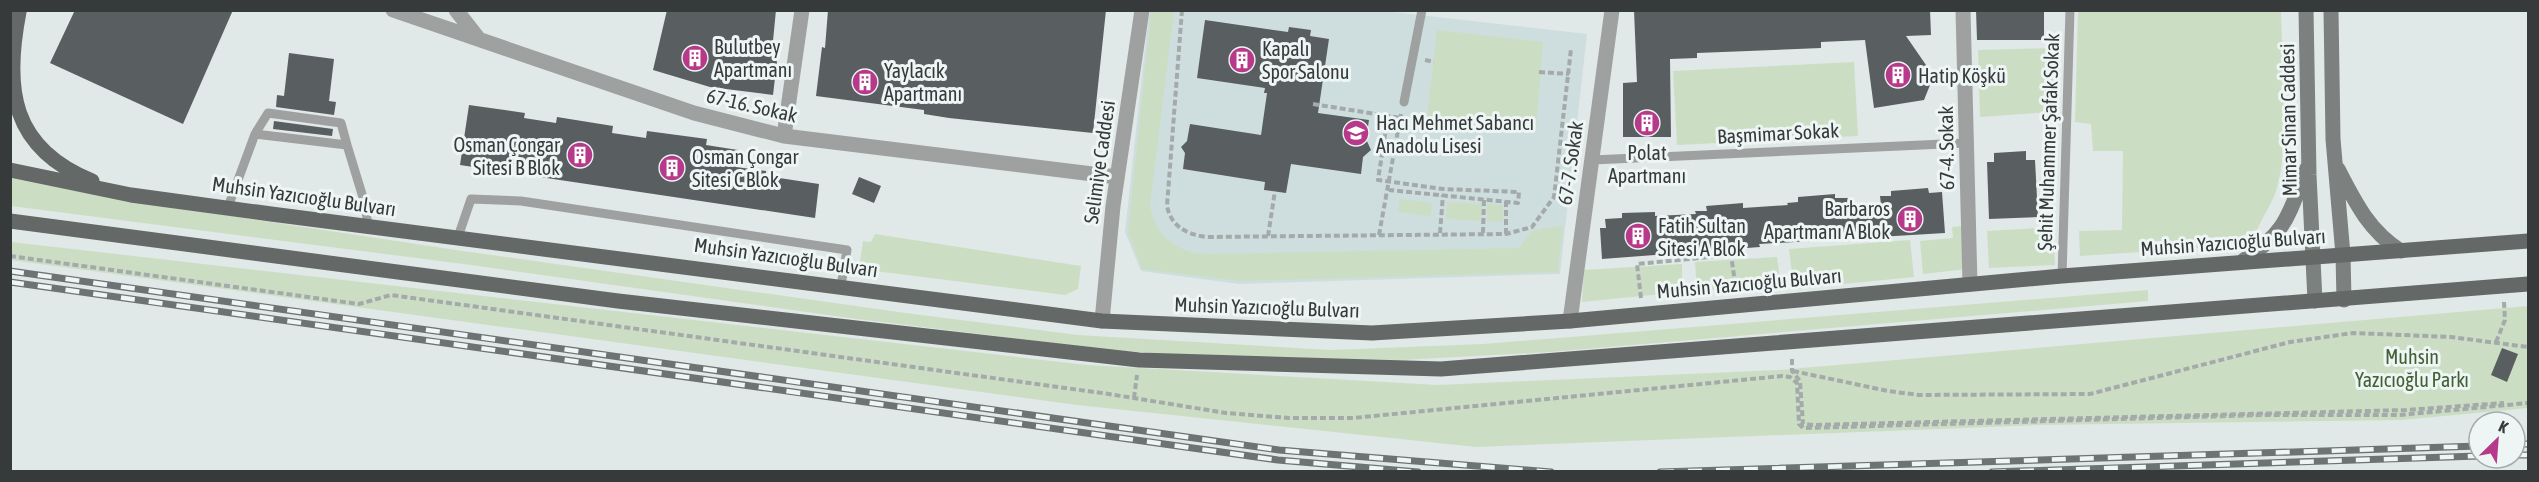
<svg xmlns="http://www.w3.org/2000/svg" width="2539" height="482" viewBox="0 0 2539 482" font-family="'Asap Condensed',sans-serif">
<rect width="100%" height="100%" fill="#e1e8e8"/>
<path fill="#cedede" d="M1375,10L1587,34L1560,274L1239,284L1141,271L1125,232L1149,11Z"/>
<path fill="#cbdec4" d="M1151,11H1174L1150,206C1155,234 1176,253 1205,254L1519,248L1533,230L1563,226L1558,272L1240,281L1142,269L1128,232Z
M2078,11H2281C2282,61 2290,140 2277,188C2273,202 2263,216 2257,230L2215,247L2080,256L2079,231L2122,230L2123,151H2093L2091,124L2075,122Z
M1437,30L1543,42L1536,130L1427,117Z
M2056,48L2057,95L2050,112L1980,117L1978,50Z
M1854,62L1858,136L1677,145L1673,71Z
M10,171L145,203L456,250L913,314L1078,335L1331,350L1483,344L2148,290V301L1550,352L1402,360L1198,356L1110,350L849,318L471,265L11,206Z
M1400,199L1432,203L1431,216L1398,212Z
M1447,202L1482,204L1481,221L1446,219Z
M1487,204L1503,205V222L1487,221Z
M1962,226L1967,269L1923,274L1920,241L1953,238L1952,227Z
M2053,227L2055,265L1989,268L1987,231Z
M875,234L1081,266L1078,289L1065,295L859,269L863,241L871,242Z
M1910,240L1914,277L1794,289L1789,249Z
M11,242L1087,365L1438,385L1778,370L2528,306V408L2402,420L2039,425L1476,447L1077,405L11,260Z
M1777,257L1781,287L1697,291L1695,262Z
M1682,264V292L1582,302L1584,270Z"/>
<path fill="#595e60" d="M75,10H233L183,124L50,63Z
M667,10H776L772,51L778,52L773,95L710,87L653,70Z
M828,10H1106L1093,133L949,118L924,114V110L816,96L822,47L825,48Z
M1634,10H1930L1931,35L1906,36L1926,65L1930,85L1924,100L1874,108L1865,40L1821,42V48L1697,53V58L1670,59L1671,137H1623V83L1637,82Z
M1976,10H2044V40H1977Z
M1205,20L1288,32L1289,27L1311,30L1310,36L1329,39L1318,113L1369,120L1366,139L1371,150L1363,157L1361,174L1291,164L1286,193L1264,190L1265,182L1183,169L1185,153L1181,147L1187,141L1190,124L1261,135L1267,93H1264L1265,88L1197,78Z
M289,53L334,59L329,101L336,102L334,115L276,107L277,95L284,96Z
M469,105L525,113L524,118L556,123L557,117L613,126L612,133L646,138L647,131L707,139L706,145L738,150L736,167L766,171V176L819,184L815,218L460,165Z
M274,121L333,129L332,136L273,129Z
M2026,151V160H2035L2038,217L1989,219L1987,162H1994V153Z
M859,177L881,186L874,203L852,194Z
M1928,188L1929,193L1942,192L1945,233L1759,244L1760,247L1602,259L1600,228H1606L1605,219L1622,218V213L1655,212V216L1696,214L1695,211H1707L1706,206L1743,203V208L1788,205L1787,203L1798,202V197L1835,194V198H1849L1850,207L1881,205L1880,196H1891V191Z
M2502,348L2518,354L2507,382L2491,375Z"/>
<g fill="none" stroke-linecap="round" stroke-linejoin="round">
<path stroke="#a4aaaa" stroke-width="4" stroke-dasharray="6 3" stroke-linecap="butt" d="M1182,10L1167,206C1171,226 1186,234 1206,237L1506,234L1532,227L1554,197L1571,49
M1425,60L1434,62
M1539,72L1569,74
M1313,104L1401,118
M1388,116L1378,180L1443,189L1519,192L1518,203L1389,190
M1440,233L1443,195
M1483,233L1484,199
M1506,234V201
M1379,235L1401,114
M1268,236L1275,191
M10,256L359,304L391,295L1109,394L1226,413L1289,418H1353L1782,376L1790,377L1797,383L1799,424L1803,428L2262,415H2400L2528,403
M1641,298L1637,264L1731,255L1736,289
M2496,342L2505,320L2504,302
M1792,359V371L1800,381L1803,424L1813,425L2406,410L2504,403
M1793,371L1888,391L1919,395L2090,394L2290,342L2353,333L2451,337L2528,347
M1134,398L1137,375"/>
<path stroke="#9ea1a0" stroke-width="9" d="M1404,102L1422,10
M255,134L268,113L341,123L347,145
M1592,160L1966,143
M228,207L255,134L347,145L365,204L368,226
M458,237L471,199L521,201L847,250L841,286
M2062,276L2070,10"/>
<path stroke="#9ea1a0" stroke-width="15" d="M393,10L694,113L784,136L1117,177
M456,10L478,38
M1963,10L1970,284
M784,136L802,10
M1102,321L1113,206L1142,10
M1570,321L1612,10"/>
<path stroke="#7c807e" stroke-width="15" d="M2306,10L2309,175L2315,301
M2331,10L2333,139L2343,255L2344,300
M2338,169C2355,202 2369,231 2401,251
M2244,260C2288,231 2288,215 2307,168"/>
<path stroke="#646866" stroke-width="15" d="M19,12C4,89 11,148 92,181
M10,170L131,195L271,214L1102,321L1372,333L1570,321L2062,276L2528,241
M10,221L618,301L1139,360L1441,369L2528,284"/>
<defs>
<path id="rail" d="M10,271L1279,450L1551,472
M10,282L1278,460L1418,472
M2515,444H2528
M2515,455H2528
M1660,472L2479,446
M1992,472L2479,456"/>
</defs>
<use href="#rail" stroke="#6d7272" stroke-width="7"/>
<use href="#rail" stroke="#eef5f5" stroke-width="4.5" stroke-dasharray="14" stroke-linecap="butt"/>
</g>
<defs>
<symbol id="building-disc" viewBox="-11 -11 22 22"><circle r="9.5" fill="#b63a89" stroke="#eef5f5"/><path d="M-4-6H4V6H1V3H-1V6H-4ZM-2.5-4.3h1.7v1.8h-1.7ZM.8-4.3h1.7v1.8H.8ZM-2.5-1h1.7V.8h-1.7ZM.8-1h1.7V.8H.8Z" fill="#fff"/></symbol>
<symbol id="school-disc" viewBox="-11 -11 22 22"><circle r="9.5" fill="#b63a89" stroke="#eef5f5"/><path d="M0-5L7-2L0 1L-7-2ZM-4 1L0 2.5L4 1V4Q0 6-4 4Z" fill="#fff"/></symbol>
</defs>
<g fill-rule="evenodd">
<use href="#building-disc" x="680" y="43" width="30" height="30"/>
<use href="#building-disc" x="1227" y="45" width="30" height="30"/>
<use href="#building-disc" x="1883" y="60" width="30" height="30"/>
<use href="#building-disc" x="850" y="67" width="30" height="30"/>
<use href="#building-disc" x="1632" y="108" width="30" height="30"/>
<use href="#school-disc" x="1341" y="118" width="30" height="30"/>
<use href="#building-disc" x="565" y="140" width="30" height="30"/>
<use href="#building-disc" x="657" y="153" width="30" height="30"/>
<use href="#building-disc" x="1895" y="204" width="30" height="30"/>
<use href="#building-disc" x="1623" y="221" width="30" height="30"/>
</g>
<g text-anchor="middle" dominant-baseline="central" stroke-width="6" stroke-linejoin="round" paint-order="stroke">
<g font-size="20" fill="#373a3a" stroke="#eef5f5" text-anchor="start">
<text x="714" y="46">Bulutbey<tspan x="714" dy="23">Apartmanı</tspan></text>
<text x="1262" y="48">Kapalı<tspan x="1262" dy="23">Spor Salonu</tspan></text>
<text x="884" y="70">Yaylacık<tspan x="884" dy="23">Apartmanı</tspan></text>
<text x="1918" y="75">Hatip Köşkü</text>
<text x="1376" y="122">Hacı Mehmet Sabancı<tspan x="1376" dy="23">Anadolu Lisesi</tspan></text>
<text x="560" y="144" text-anchor="end">Osman Çongar<tspan x="560" dy="23">Sitesi B Blok</tspan></text>
<text x="1647" y="152" text-anchor="middle">Polat<tspan x="1647" dy="23">Apartmanı</tspan></text>
<text x="692" y="156">Osman Çongar<tspan x="692" dy="23">Sitesi C Blok</tspan></text>
<text x="1890" y="208" text-anchor="end">Barbaros<tspan x="1890" dy="23">Apartmanı A Blok</tspan></text>
<text x="1658" y="225">Fatih Sultan<tspan x="1658" dy="23">Sitesi A Blok</tspan></text>
</g>
<g font-size="20" fill="#373a3a" stroke="#eef5f5">
<text transform="translate(752 105) rotate(13)">67-16. Sokak</text>
<text transform="translate(2288 120) rotate(-91)">Mimar Sinan Caddesi</text>
<text transform="translate(1778 133) rotate(-3)">Başmimar Sokak</text>
<text transform="translate(2048 142) rotate(-88)">Şehit Muhammer Şafak Sokak</text>
<text transform="translate(1946 148) rotate(-91)">67-4. Sokak</text>
<text transform="translate(1099 162) rotate(-82)">Selimiye Caddesi</text>
<text transform="translate(1570 163) rotate(-82)">67-7. Sokak</text>
<text transform="translate(304 196) rotate(8)">Muhsin Yazıcıoğlu Bulvarı</text>
<text transform="translate(2233 242) rotate(-4)">Muhsin Yazıcıoğlu Bulvarı</text>
<text transform="translate(786 257) rotate(8)">Muhsin Yazıcıoğlu Bulvarı</text>
<text transform="translate(1749 283) rotate(-5)">Muhsin Yazıcıoğlu Bulvarı</text>
<text transform="translate(1267 307) rotate(2)">Muhsin Yazıcıoğlu Bulvarı</text>
</g>
<g font-size="20" fill="#416134" stroke="#eef5f5">
<text x="2412" y="356">Muhsin<tspan x="2412" dy="23">Yazıcıoğlu Parkı</tspan></text>
</g>
</g>
<rect width="2539" height="482" fill="none" stroke="#373a3a" stroke-width="24"/>
<g transform="translate(2497 440) rotate(25)"><circle r="28" fill="#eef5f5" stroke="#a5aaaa" stroke-width="1.5"/>
<path d="M0-4.5L10 22L0 15L-10 22Z" fill="#b63a89"/>
<text y="-9" font-size="16" font-weight="bold" text-anchor="middle" fill="#373a3a">K</text>
</g>
</svg>
